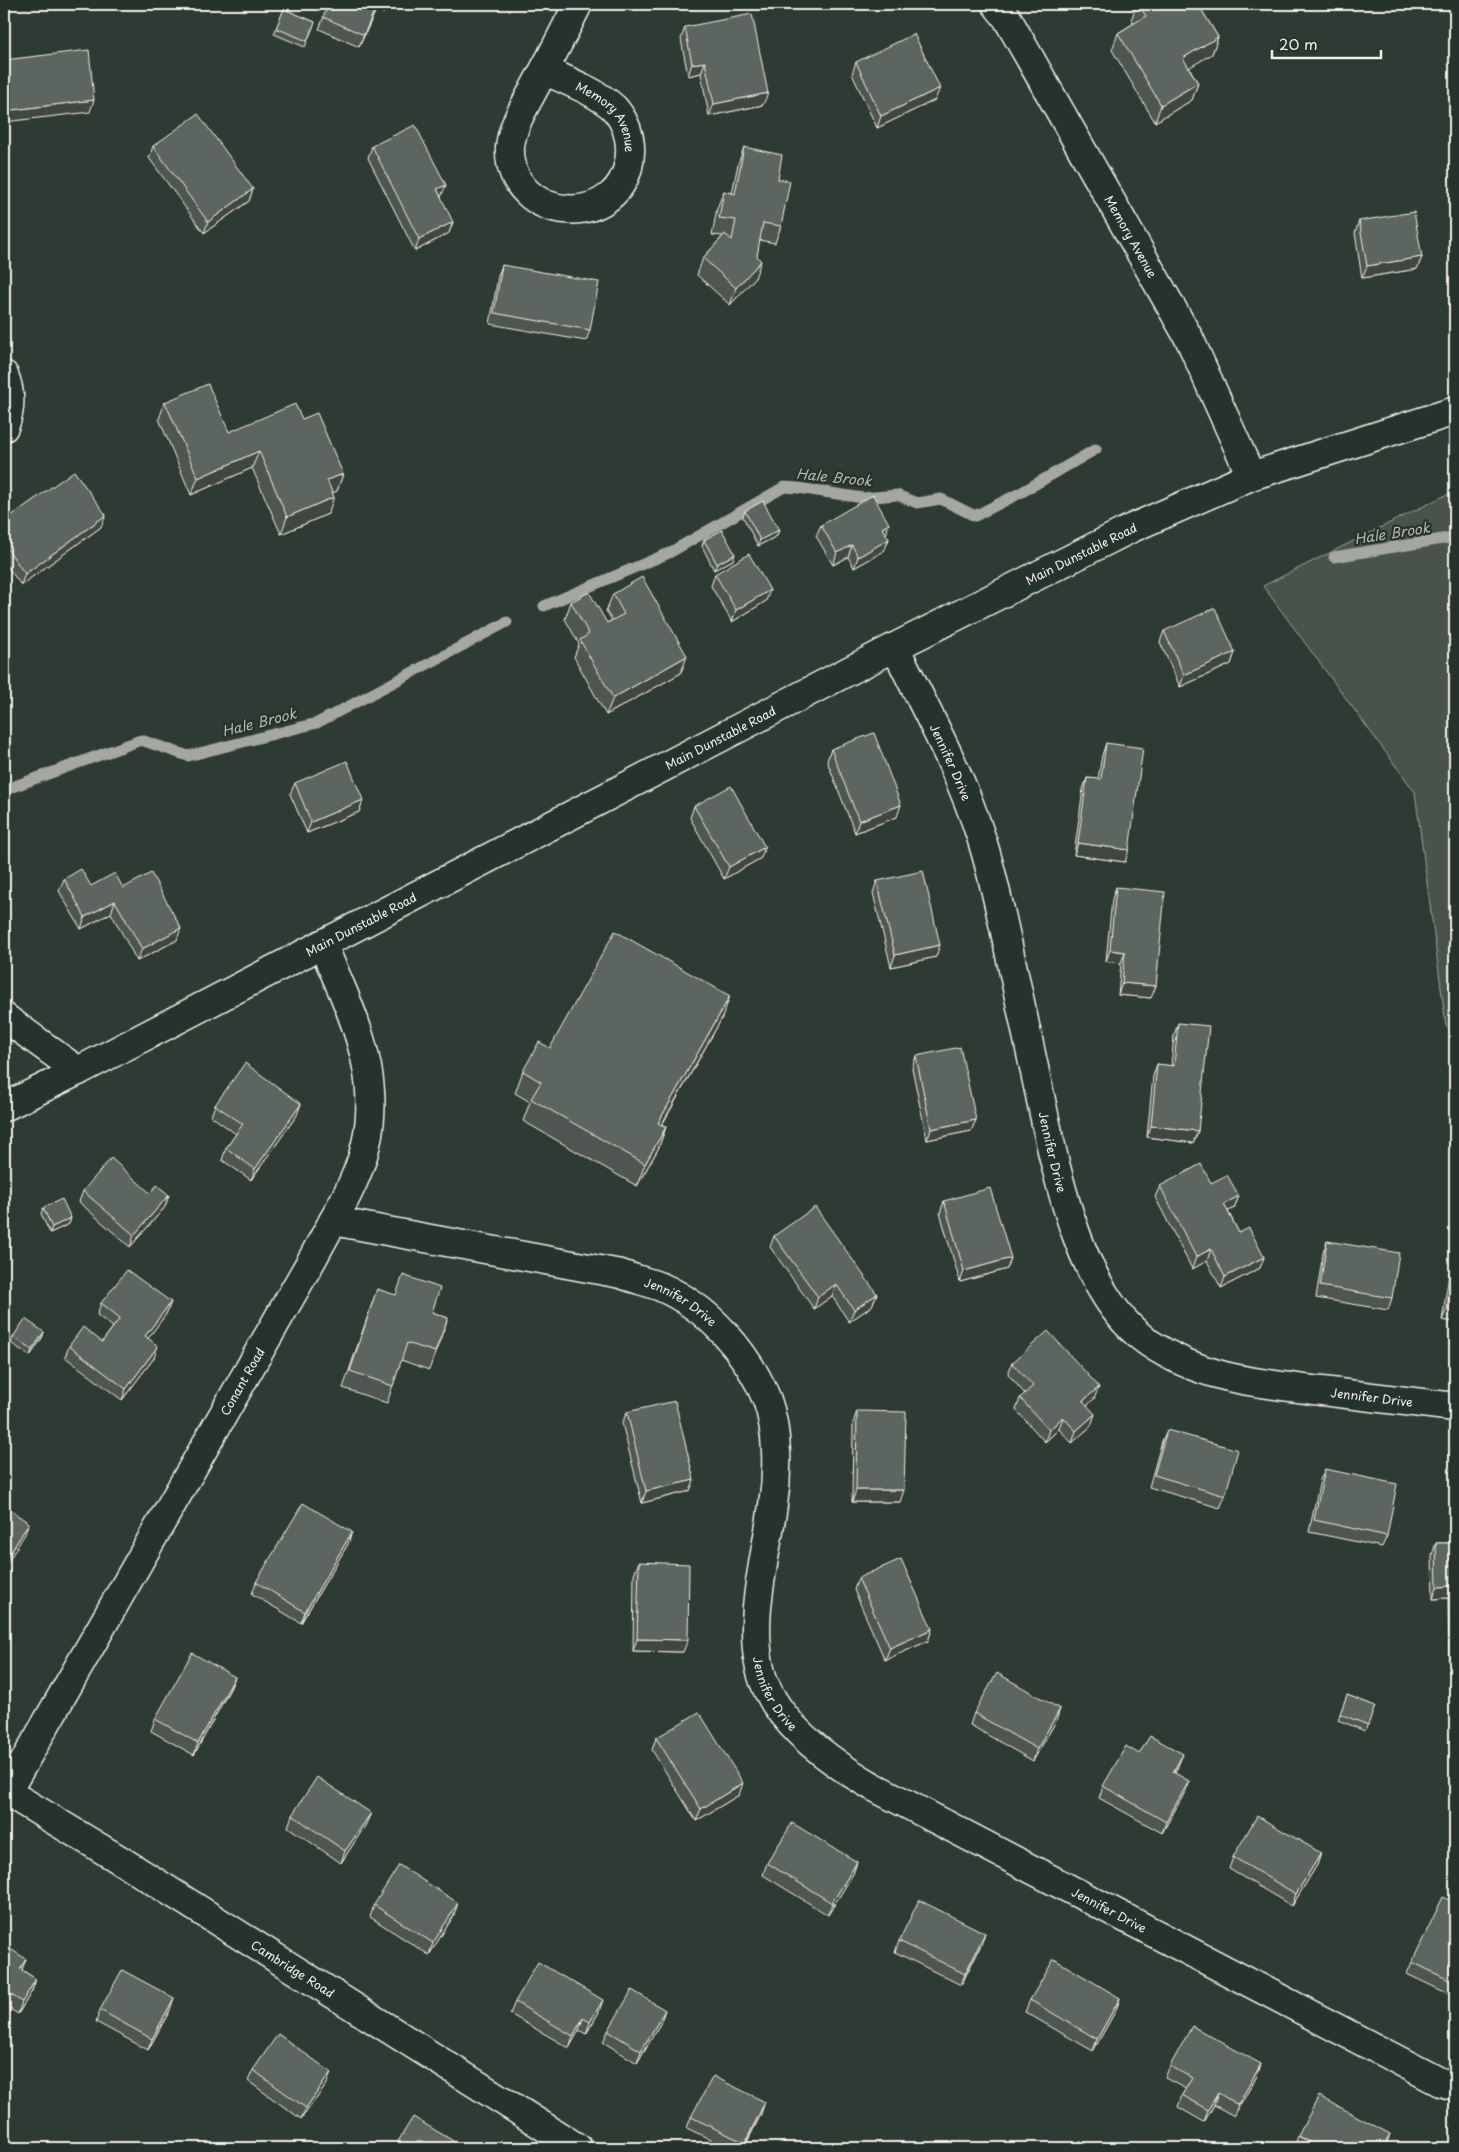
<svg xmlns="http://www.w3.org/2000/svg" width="1459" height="2152" viewBox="0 0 1459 2152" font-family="'Playpen Sans',sans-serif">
<rect width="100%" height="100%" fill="#2e3b34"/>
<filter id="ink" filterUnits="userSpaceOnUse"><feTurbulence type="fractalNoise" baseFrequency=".02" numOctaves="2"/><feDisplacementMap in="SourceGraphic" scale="10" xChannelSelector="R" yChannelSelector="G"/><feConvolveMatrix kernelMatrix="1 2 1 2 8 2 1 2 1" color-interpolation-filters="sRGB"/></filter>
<g filter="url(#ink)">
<path fill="#48524c" stroke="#9ea29a" d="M1454,491L1455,493V1036L1446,1025L1415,792L1263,586Z"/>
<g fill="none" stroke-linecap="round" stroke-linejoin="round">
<path stroke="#a4a8a0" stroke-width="11" d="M1334,557L1455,537
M544,606L669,553L784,487L798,488L863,498L897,495L917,503L941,499L975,516L1022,492L1096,449
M4,790L141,740L188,756L317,723L507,622"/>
<defs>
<g id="street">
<path id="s1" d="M996,4L1007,18L1190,340L1251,476"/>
<path id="s2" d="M544,70C567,81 595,91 614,108C625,120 631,137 630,153C626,233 507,225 510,147C512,124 528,101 538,81C552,56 565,30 578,4"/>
<path d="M4,375C11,392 11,410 4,427"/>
<path id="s3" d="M895,647C925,709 960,771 981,837C992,871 999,906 1007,941C1017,986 1026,1032 1036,1077C1054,1159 1076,1293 1149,1343C1204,1380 1259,1383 1322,1391C1367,1396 1411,1402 1455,1407"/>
<path d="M4,1017L78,1071"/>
<path id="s4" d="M333,1221L621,1274C634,1279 648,1282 661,1287C708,1307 748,1353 767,1400C778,1430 778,1473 773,1505C766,1558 748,1615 760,1669C772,1721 829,1761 872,1786L1440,2082L1455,2086"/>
<path id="s5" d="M7,1792L125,1863L578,2148"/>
</g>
<g id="secondary">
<path id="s6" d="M4,1107L78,1071L895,647L1132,528L1251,476L1455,411"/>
<path id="s7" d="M4,1797L314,1256C327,1231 342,1207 353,1182C393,1096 357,1023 322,944"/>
</g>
</defs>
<use href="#street" stroke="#f4f1e8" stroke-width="31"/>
<use href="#secondary" stroke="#f4f1e8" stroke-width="31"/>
<use href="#street" stroke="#26332d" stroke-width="28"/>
<use href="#secondary" stroke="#26332d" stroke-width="28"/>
</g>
<path fill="#4f5751" stroke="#f4f1e8" d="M329,4H388L384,13L376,10L359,47L319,29Z
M1137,4H1198L1218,37L1212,54L1189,67L1198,83L1192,100L1155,122L1112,50L1118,33L1134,23L1131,20Z
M284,9L315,22L305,47L274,34Z
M685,27L763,105L709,116L701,73L688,76L681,39Z
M856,62L935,100L877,128L852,74Z
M153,146L253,189L249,201L204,233L149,158Z
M372,146L453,222L449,233L415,251L368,158Z
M744,147L778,179L781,226L775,243L759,240L757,256L755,278L730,305L697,275L703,258L723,236L712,235L717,208L724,191L732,193L738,164Z
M1359,221L1422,257L1417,269L1362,278L1355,233Z
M502,265L590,330L586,341L490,324L498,276Z
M165,402L229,432L343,474L337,491L332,493L328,514L281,534L252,468L191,495L159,419Z
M745,511L777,536L758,546L743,517Z
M106,515L101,527L21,585L4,562V521Z
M889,524L886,534L889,539L884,551L854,568L848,557L833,565L816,536L821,525Z
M704,540L733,560L714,570L702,546Z
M715,574L766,601L732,622L711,586Z
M613,594L681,673L606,715L574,657L579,644L565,619L571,602L607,623L612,620L606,611Z
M1164,631L1235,652L1231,664L1180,687L1160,642Z
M1106,743L1125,862L1074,855L1083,789L1087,778L1098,779L1102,755Z
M831,749L897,817L855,833L827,761Z
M295,783L363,800L359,812L307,833L290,794Z
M694,806L761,858L724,879L690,818Z
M64,879L91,886L123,888L177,940L137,961L111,913L81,929L59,891Z
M877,881L936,957L891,967L873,893Z
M1116,887L1151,998L1118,995L1121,963L1106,961L1112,899Z
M722,1018L662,1125L666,1127L658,1149L637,1186L523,1121L530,1102L515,1093L523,1071L550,1048Z
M1178,1023L1198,1131L1193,1143L1147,1137L1153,1076L1157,1064L1171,1066L1174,1035Z
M916,1056L976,1120L971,1131L927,1140L912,1068Z
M215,1105L297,1115L251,1180L222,1160L226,1148L236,1134L211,1116Z
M1211,1183L1239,1196L1234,1208L1228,1211L1239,1233L1264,1257L1260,1268L1221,1288L1207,1261L1192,1269L1155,1197L1160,1186Z
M83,1191L150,1193L169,1195L165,1207L130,1247L79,1202Z
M944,1201L1011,1258L1007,1269L960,1282L940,1213Z
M43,1208L71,1218L69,1224L50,1233L41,1214Z
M774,1236L872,1306L849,1322L832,1296L814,1309L770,1247Z
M1327,1241L1392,1298L1388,1310L1316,1298L1323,1253Z
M1453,1264L1455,1322L1442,1320L1449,1275Z
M377,1289L432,1312L448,1318L429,1370L401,1360L387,1403L343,1388Z
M171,1302L166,1314L148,1338L154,1358L122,1400L65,1357L69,1346L102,1342L113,1327L97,1315L101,1303Z
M44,1332L42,1338L30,1356L11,1343L13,1337Z
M1012,1363L1094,1399L1087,1405L1091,1426L1072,1443L1059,1429L1045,1442L1016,1410L1020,1398L1025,1394L1008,1374Z
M857,1411L900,1502H852L853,1423Z
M627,1412L690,1491L642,1503L622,1423Z
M1167,1430L1225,1496L1220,1508L1149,1487L1162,1441Z
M1325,1469L1387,1536L1382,1547L1309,1532L1320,1480Z
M1436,1543H1455V1667H1449L1448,1598L1433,1599L1432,1555Z
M348,1544L301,1623L252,1594L256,1582Z
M639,1562L683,1652L633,1651L634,1574Z
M858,1578L932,1629L928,1641L885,1660L854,1590Z
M235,1677L230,1689L194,1755L151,1731L155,1719Z
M1347,1695L1375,1706L1365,1731L1338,1720Z
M974,1713L1056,1721L1033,1761L970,1725Z
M656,1738L739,1795L696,1821L652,1750Z
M1139,1754L1178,1766L1175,1773L1185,1792L1162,1833L1099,1798L1103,1786Z
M292,1815L366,1824L341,1863L288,1827Z
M1321,1853L1317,1865L1292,1906L1229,1869L1233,1857Z
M857,1862L853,1874L828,1915L763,1875L767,1863Z
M1455,1903V1997L1407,1974L1412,1962Z
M374,1905L454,1915L429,1955L370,1917Z
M899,1941L981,1945L961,1985L895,1952Z
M4,1945L22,1970L36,1979L32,1991L18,2014L4,2005Z
M1120,1998L1116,2010L1093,2051L1025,2012L1030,2000Z
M515,2002L599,2012L586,2034L579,2030L569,2048L510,2014Z
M100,2010H170L148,2050L96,2022Z
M661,2022L637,2063L603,2042L608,2031Z
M1261,2064L1257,2076L1234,2116L1214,2105L1204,2122L1178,2107L1182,2095L1186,2089L1165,2078L1170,2066Z
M253,2070L327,2084L301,2119L248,2081Z
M761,2114L744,2148H727L687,2128L691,2117Z
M1298,2136L1386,2146L1384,2148H1294Z"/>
<path fill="#404742" stroke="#f4f1e8" d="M377,4L376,10L359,47L364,35Z
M1094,4H1099L1093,7Z
M1218,37L1212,54L1177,75L1183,58Z
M705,62L701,73L688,76L692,64Z
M1198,83L1192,100L1155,122L1161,105Z
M940,88L935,100L877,128L881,116Z
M768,93L763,105L709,116L714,104Z
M94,100L90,112L4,122V111Z
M446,185L441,197L437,189Z
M253,189L249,201L204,233L208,222Z
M453,222L449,233L415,251L419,239Z
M1422,257L1417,269L1362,278L1367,266Z
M761,261L755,278L730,305L736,288Z
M259,451L252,468L191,495L198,478Z
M343,474L337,491L321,498L327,480Z
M334,497L328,514L281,534L287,517Z
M106,515L101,527L21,585L25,574Z
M889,524L885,536L882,528Z
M779,530L777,536L758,546L760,540Z
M889,539L884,551L854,568L858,557Z
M852,545L848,557L833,565L837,553Z
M735,554L733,560L714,570L717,564Z
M770,590L766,601L732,622L736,610Z
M1235,652L1231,664L1180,687L1184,675Z
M687,656L681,673L606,715L613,698Z
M363,800L359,812L307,833L311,822Z
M901,805L897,817L855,833L859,821Z
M1078,843L1129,850L1125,862L1074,855Z
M765,847L761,858L724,879L729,867Z
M115,901L111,913L81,929L85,917Z
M181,928L177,940L137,961L142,949Z
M940,945L936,957L891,967L895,955Z
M1110,950L1125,952L1121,963L1106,961Z
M1122,983L1156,986L1151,998L1118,995Z
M730,996L722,1018L650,1145L658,1123Z
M301,1104L297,1115L251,1180L255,1169Z
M976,1120L971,1131L927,1140L931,1129Z
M1151,1126L1198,1131L1193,1143L1147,1137Z
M666,1127L658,1149L637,1186L645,1164Z
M169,1195L165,1207L130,1247L134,1235Z
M1239,1196L1234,1208L1220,1215L1224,1204Z
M71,1218L69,1224L50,1233L52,1227Z
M1211,1249L1207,1261L1192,1269L1196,1257Z
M1264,1257L1260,1268L1221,1288L1225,1277Z
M1011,1258L1007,1269L960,1282L964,1271Z
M836,1284L832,1296L814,1309L818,1297Z
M877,1294L872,1306L849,1322L854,1310Z
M171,1302L166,1314L141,1348L145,1336Z
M1447,1309L1455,1310V1322L1442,1320Z
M44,1332L42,1338L30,1356L32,1350Z
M158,1346L154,1358L122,1400L126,1389Z
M1099,1387L1094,1399L1079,1413L1083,1401Z
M1095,1414L1091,1426L1072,1443L1076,1431Z
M1063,1417L1059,1429L1045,1442L1049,1430Z
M694,1480L690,1491L642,1503L646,1491Z
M856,1490H904L900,1502H852Z
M29,1523L25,1534L4,1568V1563Z
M352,1532L348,1544L301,1623L305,1612Z
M1453,1586L1448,1598L1433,1599L1437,1587Z
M932,1629L928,1641L885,1660L890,1648Z
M637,1639L688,1640L683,1652L633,1651Z
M1453,1656H1455V1667H1449Z
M235,1677L230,1689L194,1755L198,1743Z
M1060,1709L1056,1721L1033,1761L1037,1749Z
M1183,1754L1178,1766L1169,1784L1173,1772Z
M1189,1781L1185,1792L1162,1833L1166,1822Z
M743,1783L739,1795L696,1821L701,1809Z
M371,1813L366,1824L341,1863L345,1851Z
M1321,1853L1317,1865L1292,1906L1296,1894Z
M857,1862L853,1874L828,1915L832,1903Z
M458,1903L454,1915L429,1955L433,1943Z
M985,1933L981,1945L961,1985L965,1974Z
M26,1959L22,1970L20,1969Z
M36,1979L32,1991L18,2014L22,2002Z
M174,1998L170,2010L148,2050L152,2039Z
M1120,1998L1116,2010L1093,2051L1097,2039Z
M603,2000L599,2012L586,2034L590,2022Z
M665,2010L661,2022L637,2063L641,2051Z
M583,2018L579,2030L569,2048L573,2036Z
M1261,2064L1257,2076L1234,2116L1238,2105Z
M331,2072L327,2084L301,2119L306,2108Z
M1218,2093L1214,2105L1204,2122L1208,2110Z
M765,2102L761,2114L744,2148H743Z
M1390,2134L1386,2146L1384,2148H1382Z"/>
<path fill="#5c655e" stroke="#f4f1e8" d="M329,4H377L364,35L323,17Z
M1138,4H1198L1218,37L1183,58L1198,83L1161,105L1118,33L1146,16Z
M284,9L315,22L307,41L276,28Z
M752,14L768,93L714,104L705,62L692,64L685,27Z
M914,34L940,88L881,116L856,62Z
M89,50L94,100L4,111V60Z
M198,114L253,189L208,222L153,146Z
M415,125L446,185L437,189L453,222L419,239L372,146Z
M744,147L782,155L778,179L790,181L781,226L763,223L757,256L761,261L736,288L703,258L725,234L732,240L736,220L719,218L724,191L735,194Z
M1414,212L1422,257L1367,266L1359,221Z
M502,265L599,282L590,330L494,313Z
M208,384L229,432L295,404L302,419L317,413L343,474L327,480L334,497L287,517L259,451L198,478L165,402Z
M74,471L106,515L25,574L4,544V521Z
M873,495L889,524L882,528L889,539L858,557L852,545L837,553L821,525Z
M763,501L779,530L760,540L745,511Z
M722,530L735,554L717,564L704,540Z
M749,554L770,590L736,610L715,574Z
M642,577L687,656L613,698L580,640L589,634L571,602L589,592L607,623L624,614L613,594Z
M1215,608L1235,652L1184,675L1164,631Z
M874,733L901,805L859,821L831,749Z
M1106,743L1143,748L1129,850L1078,843L1087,778L1101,779Z
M347,761L363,800L311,822L295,783Z
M731,786L765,847L729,867L694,806Z
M81,869L91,886L115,873L123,888L151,873L181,928L142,949L115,901L85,917L64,879Z
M923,871L940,945L895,955L877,881Z
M1116,887L1165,892L1156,986L1122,983L1125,952L1110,950Z
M615,931L730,996L658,1123L666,1127L645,1164L531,1099L541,1082L523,1071L539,1042L550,1048Z
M1178,1023L1209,1026L1198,1131L1151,1126L1157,1064L1174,1066Z
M960,1047L976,1120L931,1129L916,1056Z
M245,1063L301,1104L255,1169L226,1148L243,1124L215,1105Z
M111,1158L150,1193L157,1185L169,1195L134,1235L83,1191Z
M1201,1164L1211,1183L1227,1175L1239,1196L1224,1204L1239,1233L1249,1228L1264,1257L1225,1277L1211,1249L1196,1257L1160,1186Z
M990,1188L1011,1258L964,1271L944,1201Z
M62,1199L71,1218L52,1227L43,1208Z
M815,1207L877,1294L854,1310L836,1284L818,1297L774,1236Z
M1327,1241L1399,1253L1392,1298L1320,1286Z
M1453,1264H1455V1310L1447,1309Z
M127,1270L171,1302L145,1336L158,1346L126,1389L69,1346L83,1327L102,1342L120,1318L101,1303Z
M403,1275L440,1288L432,1312L448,1318L435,1352L407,1343L393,1386L350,1371L377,1289L396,1295Z
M25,1319L44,1332L32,1350L13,1337Z
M1048,1331L1099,1387L1083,1401L1095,1414L1076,1431L1063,1417L1049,1430L1020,1398L1033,1386L1012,1363Z
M675,1401L694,1480L646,1491L627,1412Z
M857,1411L906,1412L904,1490H856Z
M1167,1430L1238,1450L1225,1496L1154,1475Z
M1325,1469L1397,1484L1387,1536L1314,1520Z
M303,1503L352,1532L305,1612L256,1582Z
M4,1506L29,1523L4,1563Z
M1436,1543H1455V1656H1453V1586L1437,1587Z
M901,1559L932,1629L890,1648L858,1578Z
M639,1562L689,1564L688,1640L637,1639Z
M192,1653L235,1677L198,1743L155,1719Z
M997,1673L1060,1709L1037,1749L974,1713Z
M1347,1695L1375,1706L1368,1725L1340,1714Z
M699,1712L743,1783L701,1809L656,1738Z
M1150,1736L1183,1754L1173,1772L1189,1781L1166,1822L1103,1786L1126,1746L1139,1754Z
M317,1777L371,1813L345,1851L292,1815Z
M1257,1816L1321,1853L1296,1894L1233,1857Z
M792,1823L857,1862L832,1903L767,1863Z
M399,1865L458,1903L433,1943L374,1905Z
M1443,1897L1455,1903V1983L1412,1962Z
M919,1900L985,1933L965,1974L899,1941Z
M4,1945L26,1959L20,1969L36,1979L22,2002L4,1990Z
M1054,1959L1120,1998L1097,2039L1030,2000Z
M538,1962L603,2000L590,2022L583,2018L573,2036L515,2002Z
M122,1970L174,1998L152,2039L100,2010Z
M632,1990L665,2010L641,2051L608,2031Z
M1192,2026L1261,2064L1238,2105L1218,2093L1208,2110L1182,2095L1192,2078L1170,2066Z
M278,2034L331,2072L306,2108L253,2070Z
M713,2076L765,2102L745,2143L691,2117Z
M1319,2096L1390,2134L1382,2148H1321L1298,2136Z
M413,2117L465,2148H394Z"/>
</g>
<g text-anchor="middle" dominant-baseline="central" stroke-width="4.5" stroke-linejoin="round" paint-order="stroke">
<g font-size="12" fill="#f4f1e8" stroke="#26332d">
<text stroke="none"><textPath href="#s2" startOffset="82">Memory Avenue</textPath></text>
<text stroke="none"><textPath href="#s1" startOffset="269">Memory Avenue</textPath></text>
<text stroke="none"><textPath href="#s6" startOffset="1211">Main Dunstable Road</textPath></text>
<text stroke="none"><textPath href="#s6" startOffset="806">Main Dunstable Road</textPath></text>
<text stroke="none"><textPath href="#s3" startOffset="128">Jennifer Drive</textPath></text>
<text stroke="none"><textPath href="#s6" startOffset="401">Main Dunstable Road</textPath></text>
<text stroke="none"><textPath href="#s3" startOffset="532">Jennifer Drive</textPath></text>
<text stroke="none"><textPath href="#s4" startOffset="359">Jennifer Drive</textPath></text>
<text stroke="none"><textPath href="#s7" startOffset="479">Conant Road</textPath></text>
<text stroke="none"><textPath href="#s3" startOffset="982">Jennifer Drive</textPath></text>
<text stroke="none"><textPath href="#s4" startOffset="794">Jennifer Drive</textPath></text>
<text stroke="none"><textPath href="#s4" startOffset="1199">Jennifer Drive</textPath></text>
<text stroke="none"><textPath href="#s5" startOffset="336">Cambridge Road</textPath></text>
</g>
<g font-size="14" font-style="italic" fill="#b8bab2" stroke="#26332d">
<text transform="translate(834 477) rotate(6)">Hale Brook</text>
<text transform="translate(1392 533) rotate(-9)">Hale Brook</text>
<text transform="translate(259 722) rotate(-14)">Hale Brook</text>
</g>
</g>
<rect width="1459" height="2152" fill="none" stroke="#26332d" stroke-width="20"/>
<rect x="10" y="10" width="1439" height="2132" fill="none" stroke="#f4f1e8" stroke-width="2" filter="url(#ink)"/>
<path d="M1272 50v8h109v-8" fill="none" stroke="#f4f1e8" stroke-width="2.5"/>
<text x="1279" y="50" font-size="15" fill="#f4f1e8" stroke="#26332d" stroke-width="4" paint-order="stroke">20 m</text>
</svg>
